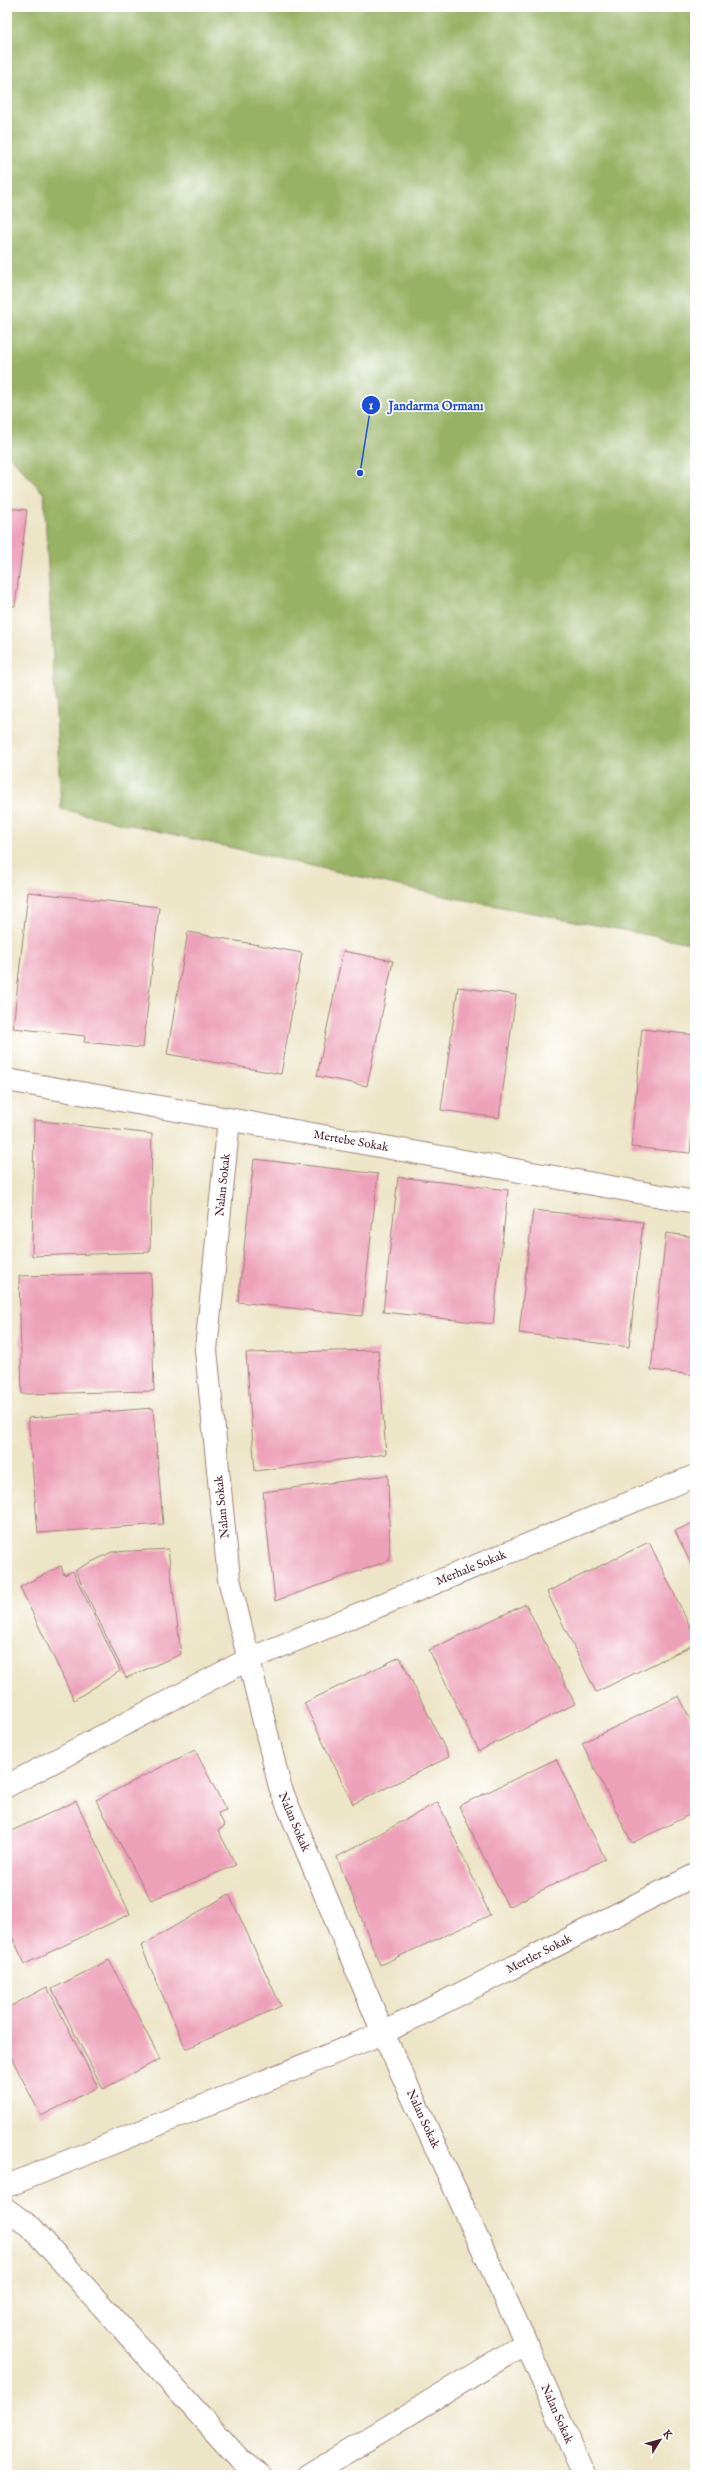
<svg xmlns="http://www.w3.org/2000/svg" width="702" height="2482" viewBox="0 0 702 2482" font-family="'IM FELL English',serif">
<rect width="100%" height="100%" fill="#fff"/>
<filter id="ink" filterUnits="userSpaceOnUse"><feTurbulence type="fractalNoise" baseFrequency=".025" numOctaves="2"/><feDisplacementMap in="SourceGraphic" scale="8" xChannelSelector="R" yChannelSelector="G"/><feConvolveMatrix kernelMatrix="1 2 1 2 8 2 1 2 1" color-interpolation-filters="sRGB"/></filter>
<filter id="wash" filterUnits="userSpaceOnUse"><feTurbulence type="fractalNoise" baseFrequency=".012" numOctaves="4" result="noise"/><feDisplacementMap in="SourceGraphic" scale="16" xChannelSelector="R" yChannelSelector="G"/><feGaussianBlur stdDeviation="0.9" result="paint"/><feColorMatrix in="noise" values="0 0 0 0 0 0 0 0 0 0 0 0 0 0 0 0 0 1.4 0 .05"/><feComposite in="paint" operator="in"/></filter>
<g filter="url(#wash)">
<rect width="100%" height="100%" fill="#ede5c7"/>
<path fill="#98b265" stroke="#716848" d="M7,7H695V944L444,896L61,809L44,494L7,453Z"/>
<g id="blocks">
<path fill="#eda1b9" d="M7,508L27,510L15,606L7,605Z
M28,892L159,907L143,1048L84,1042L85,1036L13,1028Z
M188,932L302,953L281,1074L167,1054Z
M343,951L393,961L367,1086L317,1076Z
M458,987L516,995L499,1118L441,1110Z
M642,1029L695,1035V1108L690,1153L631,1147Z
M34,1120L152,1134L150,1252L32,1256Z
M254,1159L378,1174L362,1316L238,1302Z
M398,1177L508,1190L493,1324L383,1312Z
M533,1210L643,1222L629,1347L519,1333Z
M666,1233L695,1237V1375L651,1370Z
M151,1273L154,1391L22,1394L19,1276Z
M378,1350L386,1454L255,1471L246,1353Z
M153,1408L163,1524L38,1533L28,1418Z
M388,1475L390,1560L275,1601L263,1492Z
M695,1522V1572L675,1531Z
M649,1542L695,1637V1644L596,1692L547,1592Z
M168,1549L181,1654L126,1678L75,1570L112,1552Z
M61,1566L64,1575L73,1571L120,1671L74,1700L20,1587Z
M526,1604L575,1704L479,1751L429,1650Z
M400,1657L449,1757L353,1804L304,1703Z
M679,1696L695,1728V1812L632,1843L582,1743Z
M195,1750L226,1810L218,1813L225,1826L218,1830L236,1865L151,1900L96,1800Z
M556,1759L605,1859L508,1907L459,1806Z
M76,1801L130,1914L25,1964L7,1926V1833Z
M438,1802L490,1915L380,1965L337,1857Z
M229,1894L281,2006L186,2049L141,1946Z
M109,1960L160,2059L103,2089L52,1989Z
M47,1987L98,2087L41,2116L7,2049V2008Z"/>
</g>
</g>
<g filter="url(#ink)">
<use href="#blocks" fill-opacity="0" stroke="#9c8279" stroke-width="1"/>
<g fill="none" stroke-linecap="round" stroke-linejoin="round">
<defs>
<path id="minor" d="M7,1080L695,1202
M229,1119L206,1350L229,1579L280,1787L383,2033L526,2343L584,2475
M7,1786L247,1660L695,1476
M7,2186L383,2033L695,1875
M7,2210L32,2228L241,2461L260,2475
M309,2475L526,2343"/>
</defs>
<use href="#minor" stroke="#9c8279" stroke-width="24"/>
<use href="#minor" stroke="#fff" stroke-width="22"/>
</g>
</g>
<g text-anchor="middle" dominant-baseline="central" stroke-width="3.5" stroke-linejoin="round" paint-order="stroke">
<g font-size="12" fill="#4a1f2b" stroke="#fff">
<text transform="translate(351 1141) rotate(10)">Mertebe Sokak</text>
<text transform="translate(223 1185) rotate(-84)">Nalan Sokak</text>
<text transform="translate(222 1507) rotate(-96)">Nalan Sokak</text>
<text transform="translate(471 1568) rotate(-22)">Merhale Sokak</text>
<text transform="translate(294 1822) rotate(67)">Nalan Sokak</text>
<text transform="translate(539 1954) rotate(-27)">Mertler Sokak</text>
<text transform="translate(423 2119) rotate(65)">Nalan Sokak</text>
<text transform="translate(557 2414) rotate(66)">Nalan Sokak</text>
</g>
</g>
<path fill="none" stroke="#1d4ed8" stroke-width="1.5" d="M360 473L371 405"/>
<g fill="#1d4ed8" stroke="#fff" stroke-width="1.5">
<circle cx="360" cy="473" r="4"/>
<circle cx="371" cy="405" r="10"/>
</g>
<g font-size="12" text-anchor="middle" font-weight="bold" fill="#fff">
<text x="371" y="409">1</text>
</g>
<g font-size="13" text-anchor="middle" font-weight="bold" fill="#1d4ed8" stroke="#fff" stroke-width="3.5" stroke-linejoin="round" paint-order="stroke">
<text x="436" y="410">Jandarma Ormanı</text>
</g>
<rect width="702" height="2482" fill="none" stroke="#fff" stroke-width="24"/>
<g transform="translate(660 2440) rotate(53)" stroke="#ffffff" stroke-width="3" paint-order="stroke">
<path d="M0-3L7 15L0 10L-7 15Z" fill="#4a1f2b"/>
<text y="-6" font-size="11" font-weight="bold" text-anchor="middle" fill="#4a1f2b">K</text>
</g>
</svg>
